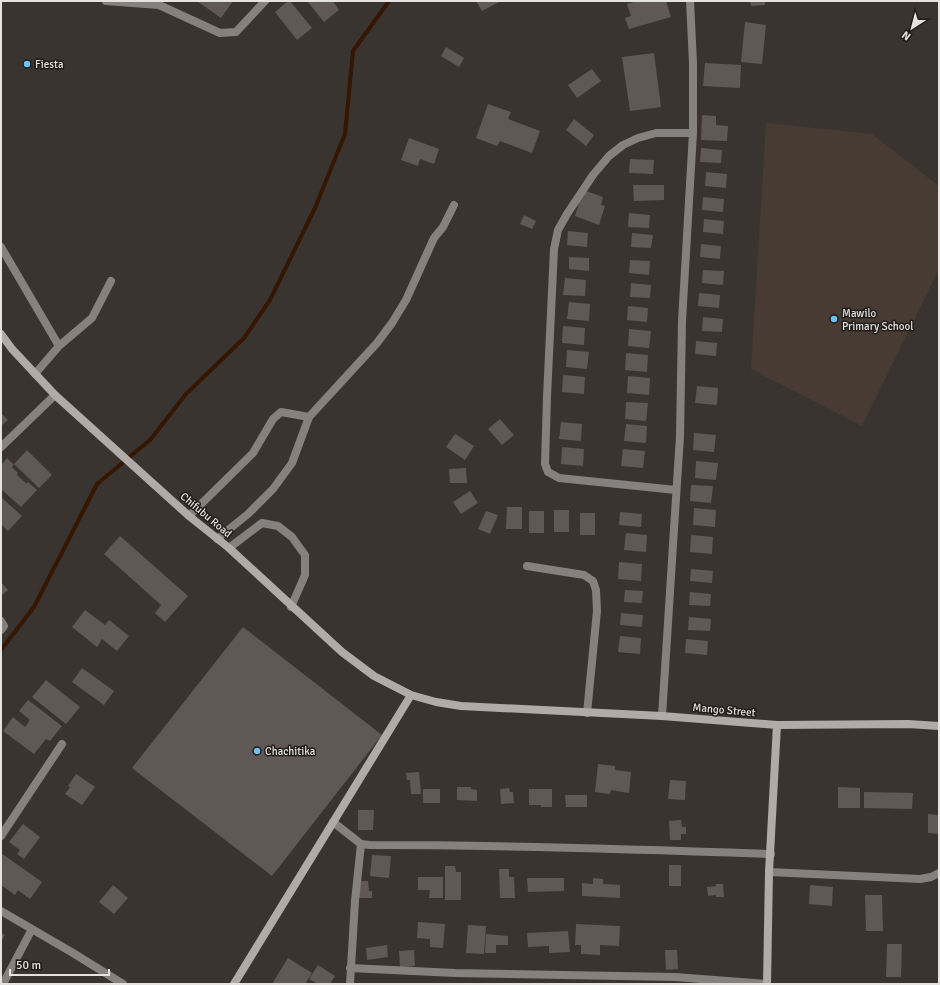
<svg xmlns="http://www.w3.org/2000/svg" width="940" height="985" viewBox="0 0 940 985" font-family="Signika,sans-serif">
<rect width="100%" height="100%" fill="#3a3430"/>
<path fill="#473b34" d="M766,123L872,134L939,186V269L862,426L751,369Z"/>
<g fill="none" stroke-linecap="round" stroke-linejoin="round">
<path stroke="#351600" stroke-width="4" d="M1,650L34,607L97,484L150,440L186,394L244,338L270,300L315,208L345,134L353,51L389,1"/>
</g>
<path fill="#5f5854" d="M197,1H233L221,18Z
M288,1H290L312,28L297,40L275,12Z
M307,1H333L339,10L324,22Z
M476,1H501L482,11Z
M637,1H666L671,17L629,29L625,18L631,16L627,4Z
M750,1H765V5L751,6Z
M745,22L766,25L762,64L741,62Z
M446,47L464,58L459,67L441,56Z
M654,53L661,107L630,111L622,57Z
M705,63L741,65L740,88L703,86Z
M592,69L601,81L577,98L568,85Z
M488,104L511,112L508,119L540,131L532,153L500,141L497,146L476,138Z
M702,115L716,116V125L728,126L727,141L701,140Z
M574,119L594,135L586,146L566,130Z
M409,138L439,149L434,164L420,159L418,166L401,160Z
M701,148L722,150L721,163L700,162Z
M630,159L654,160L653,174L629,173Z
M706,172L727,174L726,188L705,186Z
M633,185H664V200L634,201Z
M583,190L603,197L601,205L605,206L599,225L575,216Z
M703,197L724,199L723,212L702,210Z
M629,213L650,215L649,228L628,227Z
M524,215L536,221L532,229L520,224Z
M704,219L724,221L723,234L703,232Z
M568,231L588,233L587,247L567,245Z
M632,233L653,235L651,248L631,247Z
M701,244L721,246L720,259L700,257Z
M569,257L589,258V271L569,269Z
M630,260L650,261L649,275L629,273Z
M703,270L724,271L723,285L702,283Z
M565,278L586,280L585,296L563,295Z
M631,283L651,285L650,298L630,297Z
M699,293L720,295L719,308L698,306Z
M569,302L590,304L589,321L567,319Z
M628,306L648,308L647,322L627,320Z
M703,317L723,319L722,332L702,331Z
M563,326L585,328L584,345L562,343Z
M629,329L651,331L649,348L628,346Z
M696,341L717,343L716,356L695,354Z
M567,350L589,352L587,369L566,367Z
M626,353L648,355L647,372L625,370Z
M563,375L585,377L584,394L562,392Z
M628,376L650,378L649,395L627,393Z
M697,386L718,388L717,405L695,403Z
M626,402L648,403L646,421L625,419Z
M1,413L8,420L1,426Z
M500,419L514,435L502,445L488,429Z
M561,422L582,424L581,441L559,439Z
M626,424L647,426L646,443L624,441Z
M694,433L716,435L714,452L693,450Z
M455,434L474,446L465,460L446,447Z
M562,447L584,449L583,466L561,464Z
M623,449L645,451L643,468L621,466Z
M27,450L52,475L39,488L14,464Z
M7,458L14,465L12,467L18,473L17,475L27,484L28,482L37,490L21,507L1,489V465Z
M696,461L718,463L716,480L695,478Z
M466,468L467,483H450L449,469Z
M691,485L713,486L711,503L690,501Z
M470,491L478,503L461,514L453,502Z
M1,497L22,516L8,531L1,524Z
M507,507H522V529H506Z
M694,508L716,510L715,527L693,525Z
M554,510H569V532H554Z
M486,511L498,515L490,534L478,529Z
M529,511H544V533H529Z
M620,512L642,514L641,527L619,525Z
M580,513H595V535H580Z
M626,533L647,535L646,552L624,550Z
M691,535L713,537L712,554L690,552Z
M120,536L188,596L165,622L155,613L161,605L104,554Z
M619,562L642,564L641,581L618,579Z
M691,569L713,571L712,583L690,581Z
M1,582L8,590L1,596Z
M625,590L643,591L642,603L624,602Z
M690,592L711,594L710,606L689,605Z
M85,610L105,625L109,620L129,636L117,651L102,639L97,647L72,627Z
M621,613L643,615L642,627L620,625Z
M689,617L711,619L710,631L688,630Z
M243,627L382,735L272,876L132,768Z
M620,636L641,638L640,654L618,652Z
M686,639L708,641L707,655L685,653Z
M82,668L114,691L104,705L72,682Z
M46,680L80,707L66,724L32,697Z
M28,700L62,726L50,741L46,739L34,754L3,731L13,717L25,727L30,720L19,711Z
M598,764L615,766V770L631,772L629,793L611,790L610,794L595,792Z
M419,772L421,794H411L410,780H407L406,773Z
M76,774L95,787L82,805L65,794L70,787L68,786Z
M670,780L686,781L685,800L668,799Z
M457,787H471V789L477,790V801L457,800Z
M838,787L860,788V808H838Z
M509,788L510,792H513L514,803L501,804L500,789Z
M423,789H440V803H423Z
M529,789H552V807H541V805H529Z
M864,792L913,793L912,809L864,808Z
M565,795H587V807H566Z
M358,810H374L373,830H358Z
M928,814L939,815V834L928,833Z
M681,820L682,827H686V834H681V840H670L669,821Z
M23,824L40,837L24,859L17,854L20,850L9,842Z
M1,853L42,882L30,899L18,890L15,895L1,885Z
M372,855L391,856L389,878L370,876Z
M669,865H681V886H669Z
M445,866H455L456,872H461V900H445Z
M499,869H509V877H514L515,898H500Z
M418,877H443V898H429L430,890H418Z
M527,878H564V891L528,892Z
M593,878L603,879V884L620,885V898L582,896V883L593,884Z
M359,881H368L369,891H372V898H359Z
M716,884H723L724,897H716V895L708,896L707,887L716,886Z
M113,885L128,898L114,914L99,902Z
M810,885L833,887L832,906L809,904Z
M865,895H882L883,931H866Z
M418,922L445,924L443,948L430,947V939L417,938Z
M576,924L620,926L619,946L600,945V955L581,954V945H575Z
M468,925L486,926L484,954L466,953Z
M568,931L570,952L549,953V946L528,947L527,933Z
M1,933L5,935L1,942Z
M486,934L508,936V945H496V953H485Z
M887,944H902L901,977H886Z
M387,945L388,957L367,960L366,948Z
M414,950L415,966L400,967L399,951Z
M665,950H677L678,969L666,970Z
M288,958L312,973L305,984H272Z
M318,965L335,976L330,984H318L309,979Z"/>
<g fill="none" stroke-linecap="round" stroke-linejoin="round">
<path stroke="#84817f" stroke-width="8" d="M1,247L59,346
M35,374L59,346L92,318L111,281
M189,516L253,453L273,419L281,412L309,417
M229,548L262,523L278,526L292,537L305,555V575L291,607"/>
<path stroke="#84817f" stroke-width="8" d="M106,1L159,5L220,33L236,32L265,1
M1,447L55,395
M676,490L559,478L548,472L545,464L547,397L554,249L558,230L567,214L593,175L609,156L623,145L638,138L656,133H693
M217,539L248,514L273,489L292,463L309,417L377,343L392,323L406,300L434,238L443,227L454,205
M527,566L584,575L593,581L596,590L597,611L587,713
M1,621L4,626L1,630
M662,716L680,436L682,321L693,133V63L690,1
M333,822L361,844L370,845C504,845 637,849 771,854
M1,836L62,744
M769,872L920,879L931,877L939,873
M1,911L73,953L123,984
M350,968L455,973L675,977L766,984
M3,984L32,929
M350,984L355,901L361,844"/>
<path stroke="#b0aba8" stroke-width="8" d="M1,334L12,349L55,395L189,516L229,548L342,652L374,676L411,695L436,702L461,706L662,716L777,725L769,872L767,984
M777,725L908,724L939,726
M234,984L411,695"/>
</g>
<g fill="#6ec2f3" stroke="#1f1c1a" stroke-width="1.5">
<circle cx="27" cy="64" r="4"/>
<circle cx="834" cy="319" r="4"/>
<circle cx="257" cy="751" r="4"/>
</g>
<g text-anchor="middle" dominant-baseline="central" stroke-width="3" stroke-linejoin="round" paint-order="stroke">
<g font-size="11" fill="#e6e2e0" stroke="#1f1c1a" text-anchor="start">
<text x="35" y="64">Fiesta</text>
<text x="842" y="313">Mawilo<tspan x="842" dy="13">Primary School</tspan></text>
<text x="265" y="751">Chachitika</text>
</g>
<g font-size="11" fill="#e6e2e0" stroke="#1f1c1a">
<text transform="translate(206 515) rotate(40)">Chifubu Road</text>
<text transform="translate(724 710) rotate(5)">Mango Street</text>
</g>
</g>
<rect width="940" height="985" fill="none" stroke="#e6e2e0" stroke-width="4"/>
<g transform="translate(912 28) rotate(216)" stroke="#1f1c1a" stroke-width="3" paint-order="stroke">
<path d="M0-3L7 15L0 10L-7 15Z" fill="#e6e2e0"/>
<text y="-6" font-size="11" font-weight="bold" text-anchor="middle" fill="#e6e2e0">N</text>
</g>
<path d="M10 969v6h99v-6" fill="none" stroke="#e6e2e0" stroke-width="2"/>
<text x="16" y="969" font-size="12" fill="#e6e2e0" stroke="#1f1c1a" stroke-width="3" paint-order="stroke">50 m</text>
</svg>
